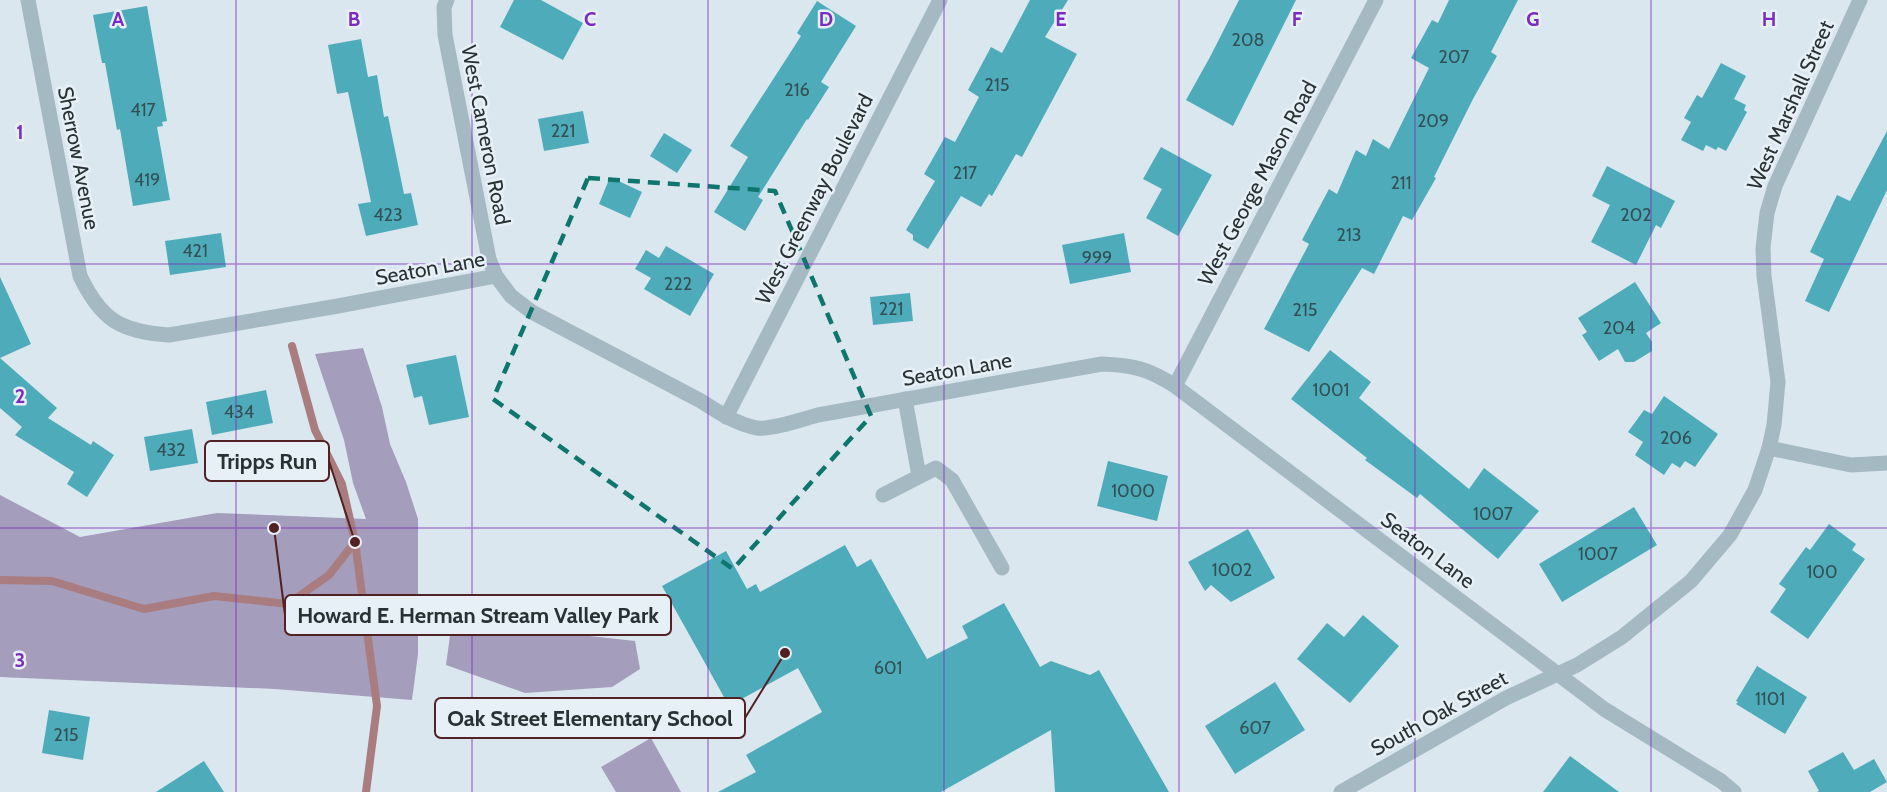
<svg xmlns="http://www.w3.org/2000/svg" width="1887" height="792" viewBox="0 0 1887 792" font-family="Cabin,sans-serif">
<rect width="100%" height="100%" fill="#dbe7ef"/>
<path fill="#a49dbc" d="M363,348L382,407L390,444L406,482L418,519V654L412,700L275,689L0,677V495L80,537L217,513L366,519L353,483L344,440L315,354Z
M452,621L635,641L640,669L612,687L525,693L446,665Z
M651,738L681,792H616L601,767Z"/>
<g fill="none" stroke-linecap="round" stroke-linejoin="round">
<path stroke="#a97d80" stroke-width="8" d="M292,346L315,430L342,484L355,542L377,706L366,792
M0,580L52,581L144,609L214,596L288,604L329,575L355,542"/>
</g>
<path fill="#4eacba" d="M514,0H541L583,23L563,60L500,27Z
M1030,0H1068L1045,37L1077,54L1022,157L1016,154L992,196L989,194L981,207L961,196L928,249L913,240V235L906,230L935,181L924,174L945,137L955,142L979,97L968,90L991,47L1002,53Z
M1239,0H1296L1233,126L1186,100L1210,57Z
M1449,0H1518L1491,52L1497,56L1473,99L1434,177L1436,178L1412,220L1403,216L1374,274L1362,268L1309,352L1264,329L1309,244L1302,240L1329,189L1337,194L1356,150L1366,156L1373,139L1389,149L1429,68L1411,58L1432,20L1438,23Z
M817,1L856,26L821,82L829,87L808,120L807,119L758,197L763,200L745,231L714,212L748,157L730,146L801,36L797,33Z
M147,6L167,121L162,122L163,126L157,127L170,200L133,206L120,129L117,130L105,63H102L93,15Z
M361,39L368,77L377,75L384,117L388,116L404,194L411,193L418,225L366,236L358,204L371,202L348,92L337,94L328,45Z
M1721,63L1746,76L1734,99L1746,105L1744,110L1747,112L1726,151L1718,147L1716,150L1706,145L1703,151L1681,140L1691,122L1684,118L1697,95L1702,98Z
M583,111L589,143L544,151L538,119Z
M1887,131V190L1829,312L1805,301L1824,259L1810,252L1837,195L1850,201Z
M664,133L692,150L677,173L650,156Z
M1161,147L1212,175L1178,236L1146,218L1162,189L1143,179Z
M1607,166L1675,201L1661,228L1656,225L1636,265L1591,242L1610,205L1592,196Z
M610,177L642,192L630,218L599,204Z
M221,233L226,267L170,275L165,241Z
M1124,233L1131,272L1070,284L1062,245Z
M666,246L714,274L690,316L644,289L651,278L635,269L646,250L659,258Z
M0,277L31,344L0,358L57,408L48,418L91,445L93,441L114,455L87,497L67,484L74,472L15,435L22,427L0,408Z
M1635,282L1661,323L1646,333L1652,342V351L1634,362H1625L1618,349L1599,361L1582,335L1587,332L1578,318Z
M910,293L913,321L873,325L870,297Z
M1330,350L1371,382L1359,398L1469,489L1484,468L1539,511L1498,559L1420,494L1417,498L1365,460L1367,458L1291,399Z
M456,355L469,417L429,425L422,396L414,398L406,365Z
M266,390L273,423L212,435L206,402Z
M1664,396L1718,434L1695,467L1685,461L1680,468L1672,463L1664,475L1635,455L1643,442L1628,432L1644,410L1652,414Z
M192,429L198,463L150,471L144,437Z
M1108,461L1168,476L1157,521L1097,506Z
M1634,507L1657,545L1562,602L1539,564Z
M1829,524L1856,544L1852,550L1865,559L1808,639L1770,612L1786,589L1779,584L1806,547L1810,550Z
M1248,529L1275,578L1231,602L1211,585L1205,591L1188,562Z
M845,545L857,567L871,559L927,659L968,638L962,626L1004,603L1040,667L1051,661L1090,675L1099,670L1169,792H1055L1051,730L941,792H718L756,772L746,755L822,712L798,668L729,706L662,586L726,551L747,589L756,584L760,592Z
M1363,615L1399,646L1350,703L1297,659L1327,623L1344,637Z
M1757,666L1807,697L1785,734L1736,704L1738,702L1736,701Z
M1275,682L1305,730L1235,774L1205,726Z
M49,710L90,717L83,760L42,753Z
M1843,752L1854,770L1874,759L1887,782L1870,792H1817L1819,791L1808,771Z
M1570,756L1619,792H1543Z
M204,761L224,792H156Z"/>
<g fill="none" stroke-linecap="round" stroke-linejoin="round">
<path stroke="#a5b9c3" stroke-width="15" d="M905,399L919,476
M883,495L936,468L952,480L1002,568"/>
<path stroke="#a5b9c3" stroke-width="15" d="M28,0L80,276C101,320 121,332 169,335L338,306L496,276L511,296L532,312L701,401C718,412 736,424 757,428C771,430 803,419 818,415L1102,364C1133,365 1149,369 1175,386L1587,696L1604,709L1721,781L1734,792
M447,0L444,7L445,35L489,259L496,276
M1175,386L1376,0
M726,417L940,0
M1769,448L1851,465L1887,463"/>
<path stroke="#a5b9c3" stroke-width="15" d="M1341,792L1506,698L1577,665L1622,637L1691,581L1730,535L1755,490L1769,448L1774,425L1778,382L1764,276L1763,248L1767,213L1775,186L1860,0"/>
</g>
<path fill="none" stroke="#0f766e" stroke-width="4.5" stroke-dasharray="12 8" stroke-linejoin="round" d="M588,178L775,191L871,416L733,569L493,399Z"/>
<path fill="none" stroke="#7b2cbf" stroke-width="1.5" stroke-opacity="0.55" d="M236,0V792M472,0V792M708,0V792M944,0V792M1179,0V792M1415,0V792M1651,0V792M0,264H1887M0,528H1887"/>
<g text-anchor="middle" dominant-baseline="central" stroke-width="5" stroke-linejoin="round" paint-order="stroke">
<g font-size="18" fill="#325055">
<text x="1248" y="40">208</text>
<text x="1454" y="57">207</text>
<text x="997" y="85">215</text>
<text x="797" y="90">216</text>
<text x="143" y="110">417</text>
<text x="1433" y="121">209</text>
<text x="563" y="131">221</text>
<text x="965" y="173">217</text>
<text x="147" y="180">419</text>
<text x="1401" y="183">211</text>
<text x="388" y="215">423</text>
<text x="1636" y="215">202</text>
<text x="1349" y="235">213</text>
<text x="195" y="251">421</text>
<text x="1097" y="258">999</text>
<text x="678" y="284">222</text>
<text x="891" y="309">221</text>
<text x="1305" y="310">215</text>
<text x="1619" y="328">204</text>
<text x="1331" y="390">1001</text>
<text x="239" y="412">434</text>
<text x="1676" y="438">206</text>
<text x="171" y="450">432</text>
<text x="1133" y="491">1000</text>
<text x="1493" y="514">1007</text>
<text x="1598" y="554">1007</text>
<text x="1232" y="570">1002</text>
<text x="1822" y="572">100</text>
<text x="888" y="668">601</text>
<text x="1770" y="699">1101</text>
<text x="1255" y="728">607</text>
<text x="66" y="735">215</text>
</g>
<g font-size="21" fill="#283133" stroke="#e7f0f7">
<text transform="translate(1790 105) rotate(-66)">West Marshall Street</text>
<text transform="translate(486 135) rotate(79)">West Cameron Road</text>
<text transform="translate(79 158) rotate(79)">Sherrow Avenue</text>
<text transform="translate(1257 183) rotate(-62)">West George Mason Road</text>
<text transform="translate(814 199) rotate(-63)">West Greenway Boulevard</text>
<text transform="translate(430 268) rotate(-10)">Seaton Lane</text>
<text transform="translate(957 369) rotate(-10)">Seaton Lane</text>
<text transform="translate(1428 550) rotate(37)">Seaton Lane</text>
<text transform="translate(1439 713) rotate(-29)">South Oak Street</text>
</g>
</g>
<g font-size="20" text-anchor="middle" font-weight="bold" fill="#7b2cbf" stroke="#e7f0f7" stroke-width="5" stroke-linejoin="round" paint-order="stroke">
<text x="118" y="26">A</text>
<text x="354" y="26">B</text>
<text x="590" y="26">C</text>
<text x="826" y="26">D</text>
<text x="1061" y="26">E</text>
<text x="1297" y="26">F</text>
<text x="1533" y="26">G</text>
<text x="1769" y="26">H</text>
<text x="20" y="139">1</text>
<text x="20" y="403">2</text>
<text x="20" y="667">3</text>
</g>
<path fill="none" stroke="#512124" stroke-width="2" d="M355 542L329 461M274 528L285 615M785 653L745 718"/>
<g fill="#512124" stroke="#e7f0f7" stroke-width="2">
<circle cx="355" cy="542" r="6"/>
<circle cx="274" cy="528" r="6"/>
<circle cx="785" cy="653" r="6"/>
</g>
<g fill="#e7f0f7" stroke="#512124" stroke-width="2">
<rect x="205" y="441" width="124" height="40" rx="6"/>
<rect x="285" y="595" width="386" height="40" rx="6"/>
<rect x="435" y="698" width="310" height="40" rx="6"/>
</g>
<g font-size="22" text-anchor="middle" font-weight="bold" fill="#283133">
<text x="267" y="469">Tripps Run</text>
<text x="478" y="623">Howard E. Herman Stream Valley Park</text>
<text x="590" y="726">Oak Street Elementary School</text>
</g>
</svg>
